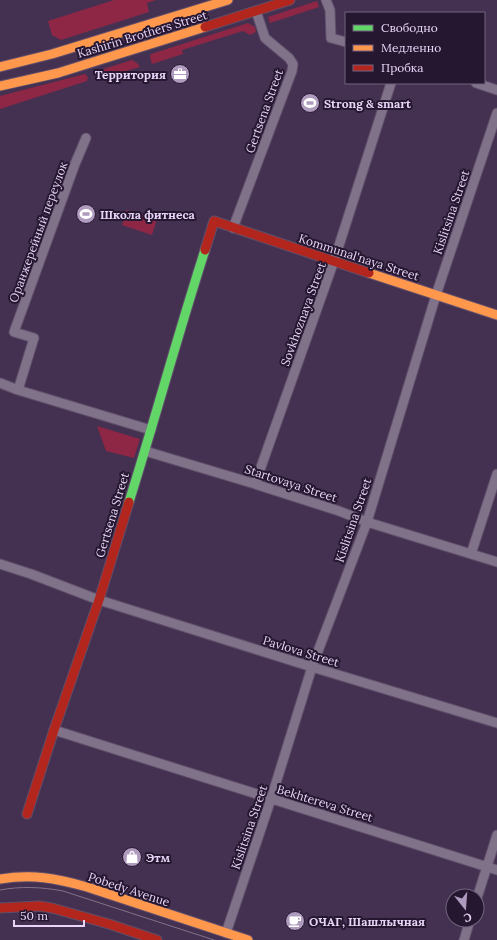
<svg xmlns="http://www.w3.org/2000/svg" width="497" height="940" viewBox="0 0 497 940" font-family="Lora,serif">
<rect width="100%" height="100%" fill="#443151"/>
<path fill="#8e2646" d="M114,0H156L147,3L149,12L61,40L52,35L48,21Z
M317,1L319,7L270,23L268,17Z
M248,23L255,27L256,32L250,35L243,31L182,50L183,54L152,64L150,57L151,54Z
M132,60L137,63L140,67L96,80L97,73L100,70Z
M85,74L88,77L87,81L0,109V96Z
M127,210L157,219L152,235L122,225Z
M97,426L140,439L134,458L106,451Z"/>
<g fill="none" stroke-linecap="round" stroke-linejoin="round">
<defs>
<path id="street" d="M326,0L330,10L331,38L346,42
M476,83L497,90
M233,228L292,71L293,64L289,58L265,38L256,11
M0,383L18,390L151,430
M18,390L34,338L14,332L75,164L86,138
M145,451L255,484L339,511L367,522L497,562
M255,484L334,261L391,83
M471,554L497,474
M0,564L31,574L99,600L312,667L497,723
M54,730L497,870
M477,898L497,835
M226,933L271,799L312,667L367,522L436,295L497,113
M464,940L470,920"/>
<path id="fast" d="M129,502C155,419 178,334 205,250"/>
<path id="slow" d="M0,67L52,54L228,0
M0,86L58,73L205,27
M369,273L497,315
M0,879C33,874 55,878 87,887L248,940"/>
<path id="jam" d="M205,27L290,0
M205,250L214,221L369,273
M27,814L54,730L99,600L129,502
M0,908L39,906L52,908L109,924L157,940"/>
</defs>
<use href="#street" stroke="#5f4e6a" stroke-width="11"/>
<use href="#fast" stroke="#5f4e6a" stroke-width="11"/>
<use href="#slow" stroke="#5f4e6a" stroke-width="11"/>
<use href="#jam" stroke="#5f4e6a" stroke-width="11"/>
<use href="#street" stroke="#807289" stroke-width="9"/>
<use href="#fast" stroke="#63d668" stroke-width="9"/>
<use href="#slow" stroke="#ff974d" stroke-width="9"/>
<use href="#jam" stroke="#b3261e" stroke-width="9"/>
<path stroke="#807288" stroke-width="1" d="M0,890C21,886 42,887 63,891L214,940"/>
</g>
<defs>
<symbol id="office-disc" viewBox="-11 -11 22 22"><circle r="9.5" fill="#ae9bbd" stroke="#261731"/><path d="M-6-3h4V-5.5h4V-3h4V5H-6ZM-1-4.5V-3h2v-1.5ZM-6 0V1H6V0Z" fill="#fff"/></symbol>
<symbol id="stadium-disc" viewBox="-11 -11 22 22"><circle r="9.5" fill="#ae9bbd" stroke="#261731"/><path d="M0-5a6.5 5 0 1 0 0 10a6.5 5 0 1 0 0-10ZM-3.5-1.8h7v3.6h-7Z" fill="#fff"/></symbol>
<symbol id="shop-disc" viewBox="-11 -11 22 22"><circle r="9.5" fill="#ae9bbd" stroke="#261731"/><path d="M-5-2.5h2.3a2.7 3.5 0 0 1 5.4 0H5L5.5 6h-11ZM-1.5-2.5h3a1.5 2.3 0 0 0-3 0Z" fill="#fff"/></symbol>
<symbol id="cafe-disc" viewBox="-11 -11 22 22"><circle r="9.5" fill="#ae9bbd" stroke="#261731"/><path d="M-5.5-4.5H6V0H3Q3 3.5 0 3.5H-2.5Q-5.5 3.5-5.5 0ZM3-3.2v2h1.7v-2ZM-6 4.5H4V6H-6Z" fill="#fff"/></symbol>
</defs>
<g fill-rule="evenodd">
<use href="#office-disc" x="169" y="63" width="22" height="22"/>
<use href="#stadium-disc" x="299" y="92" width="22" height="22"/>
<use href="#stadium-disc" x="75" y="203" width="22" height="22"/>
<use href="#shop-disc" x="121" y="846" width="22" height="22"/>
<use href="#cafe-disc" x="284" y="910" width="22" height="22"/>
</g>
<g text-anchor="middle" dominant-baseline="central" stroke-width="4" stroke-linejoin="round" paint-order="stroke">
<g font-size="12" fill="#e7d4f7" stroke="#261731">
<text transform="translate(142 34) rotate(-17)">Kashirin Brothers Street</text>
<text transform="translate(264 111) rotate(-70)">Gertsena Street</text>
<text transform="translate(451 212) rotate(-71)">Kislitsina Street</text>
<text transform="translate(38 232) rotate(-70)">Оранжерейный переулок</text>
<text transform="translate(359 257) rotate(18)">Kommunal'naya Street</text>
<text transform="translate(303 314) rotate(-70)">Sovkhoznaya Street</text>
<text transform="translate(291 483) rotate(18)">Startovaya Street</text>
<text transform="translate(112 515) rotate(-73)">Gertsena Street</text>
<text transform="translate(353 520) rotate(-71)">Kislitsina Street</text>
<text transform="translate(301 651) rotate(17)">Pavlova Street</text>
<text transform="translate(325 803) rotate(17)">Bekhtereva Street</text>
<text transform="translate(249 827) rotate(-71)">Kislitsina Street</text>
<text transform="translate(129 889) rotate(18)">Pobedy Avenue</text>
</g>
<g font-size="12" font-weight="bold" fill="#e7d4f7" stroke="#261731" text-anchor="start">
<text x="166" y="74" text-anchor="end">Территория</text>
<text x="324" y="103">Strong &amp; smart</text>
<text x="100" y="214">Школа фитнеса</text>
<text x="146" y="857">Этм</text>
<text x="309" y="921">ОЧАГ, Шашлычная</text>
</g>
</g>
<rect x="345" y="12" width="140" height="72" fill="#261731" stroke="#736380"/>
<rect x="353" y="25" width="20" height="6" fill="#63d668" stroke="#736380"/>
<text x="381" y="32" font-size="12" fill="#e7d4f7">Свободно</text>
<rect x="353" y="45" width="20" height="6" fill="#ff974d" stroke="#736380"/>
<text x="381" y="52" font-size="12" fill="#e7d4f7">Медленно</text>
<rect x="353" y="65" width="20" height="6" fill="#b3261e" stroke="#736380"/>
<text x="381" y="72" font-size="12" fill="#e7d4f7">Пробка</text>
<g transform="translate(465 908) rotate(163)"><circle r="19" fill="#261731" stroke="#736380"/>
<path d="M0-3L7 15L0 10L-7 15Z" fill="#ae9bbd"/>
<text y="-6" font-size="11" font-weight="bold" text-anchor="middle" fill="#e7d4f7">С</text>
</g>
<path d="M14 920v6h70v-6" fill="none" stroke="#e7d4f7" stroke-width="2"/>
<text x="20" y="920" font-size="12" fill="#e7d4f7" stroke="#261731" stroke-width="3" paint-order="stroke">50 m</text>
</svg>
